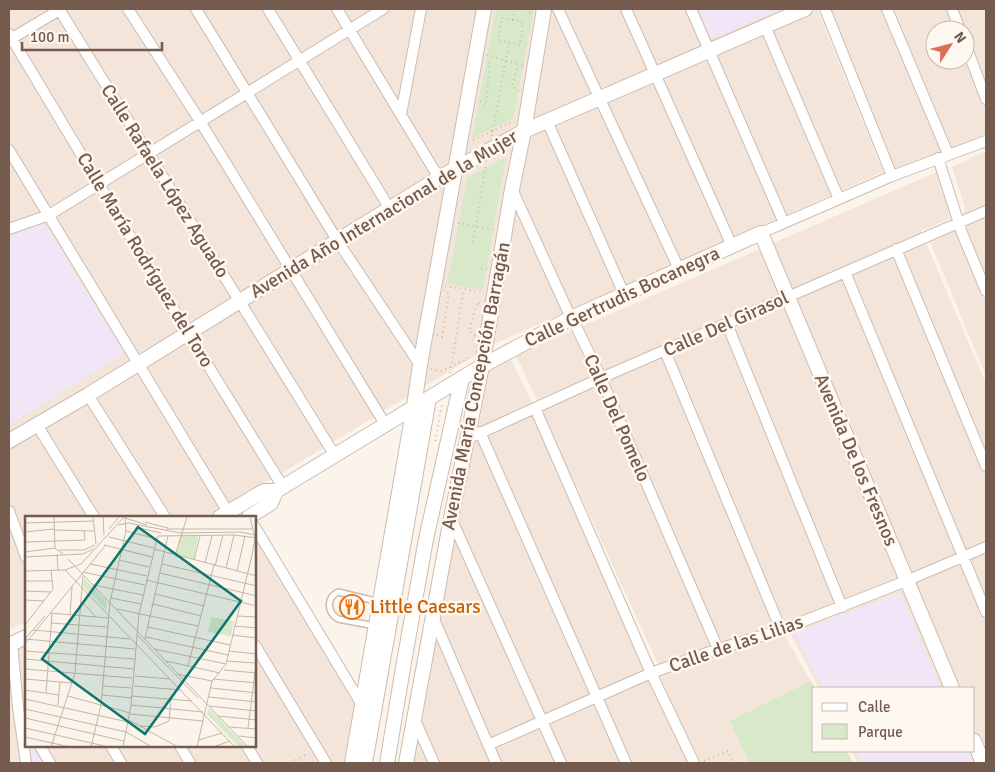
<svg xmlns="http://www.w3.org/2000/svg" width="995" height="772" viewBox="0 0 995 772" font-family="Signika,sans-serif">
<rect width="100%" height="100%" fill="#fbf4ea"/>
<path fill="#f3e5d9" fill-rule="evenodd" d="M9,9H817L883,172L494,344L209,517H26V622L9,630Z
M831,9H986V135L897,172ZM935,30H965V60H935Z
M986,151V376L930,242L960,228L965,208L952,167Z
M937,172L956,216L921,231L986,384V763H858L851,751H974V688H819L784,622L658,664L516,355Z
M511,360L535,408L654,670L782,631L815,688H814V751H847L853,763H413L486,373Z
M255,527L362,703L351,763H9V646L26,637V746H255Z"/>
<path fill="#f1e6f8" d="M699,9H782L711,39Z
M44,223L124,353L9,425V236Z
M900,593L941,688H823L794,633Z
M26,746H32L44,763H29Z
M855,751H968L973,763H862Z"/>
<path fill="#d7e9c9" d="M496,9H534L513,119L472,138Z
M506,157L483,290L447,284L467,178Z
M811,681L815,688L814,751H846L853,763H750L730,721Z"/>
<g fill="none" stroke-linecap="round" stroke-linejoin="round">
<defs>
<path id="service" d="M375,626L338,619C327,612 326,598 338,592L380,602"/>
<path id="minor" d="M59,9L334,454
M128,9L200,121L385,424
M196,9L337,240L420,365
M268,9L390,209
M337,9L439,178
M558,9L679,269
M626,9L732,246
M691,9L784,223
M825,9L892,176
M887,9L948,154
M952,9L960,30
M765,26L839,199
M9,34L188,333L283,487
M9,40L61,9
M965,43L986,99
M401,114L421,9
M547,121L624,294
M9,150L228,512
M938,158L962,233L986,291
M512,189L571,318L576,326L601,378L718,649
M9,229L49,215L383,9
M761,233L892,176L986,141
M896,249L986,466
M845,272L986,612
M727,324L842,607
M665,351L781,630
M88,395L165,517
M535,408L651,673L694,763
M37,425L94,517
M480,432L626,763
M467,439L601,378L986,211
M9,511L26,557
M451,518L561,763
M255,527L362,705
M433,617L496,763
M12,644L18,707L26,763
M255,645L326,763
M414,718L434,763
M488,745L651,673L718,649L781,630L906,581L986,547
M40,746L50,763
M111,746L121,763
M180,746L190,763
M247,746L257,763"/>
<path id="tertiary" d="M9,441L88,395L439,178L524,131L805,9
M220,517L264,491H276L482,366L571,318L761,233L952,688
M249,517L271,503L276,491
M9,645L26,637
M974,741L983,763
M352,763L414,406L420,365L484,9
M365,763L429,398
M387,763L404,662L426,539L462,378
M406,763L451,518L482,366L512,189L524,131L544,9"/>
</defs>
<use href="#service" stroke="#cdbbb0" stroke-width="8"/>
<use href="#minor" stroke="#cdbbb0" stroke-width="12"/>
<use href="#tertiary" stroke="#cdbbb0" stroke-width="16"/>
<path stroke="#d5b5a6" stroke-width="2" stroke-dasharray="1 4" stroke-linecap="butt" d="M526,9L531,14
M502,18L523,22L520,45L498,40Z
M513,20L515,9
M487,55L518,64
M519,91L512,86L518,64L524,66
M480,101L486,105L490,64L486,60
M492,136L509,42
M473,140L514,121
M458,223L493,230
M473,242L486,165
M481,268L487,269
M445,286L482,292
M437,335L442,337L449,294L444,290
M475,336L469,331L477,302L480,304
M431,369L441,371L471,357
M450,373L464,289
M435,441L442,404
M704,761L728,751L733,763
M291,763L308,753"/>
<use href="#service" stroke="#fff" stroke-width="5"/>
<use href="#minor" stroke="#fff" stroke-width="10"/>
<use href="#tertiary" stroke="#fff" stroke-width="14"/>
</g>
<defs>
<symbol id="restaurant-ring" viewBox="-11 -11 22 22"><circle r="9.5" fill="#fef8f0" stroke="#e8710a" stroke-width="1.5"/><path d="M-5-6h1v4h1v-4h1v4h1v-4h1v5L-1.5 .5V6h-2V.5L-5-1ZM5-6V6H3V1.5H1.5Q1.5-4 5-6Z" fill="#e8710a"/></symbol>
</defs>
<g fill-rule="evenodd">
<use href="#restaurant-ring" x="338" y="593" width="28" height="28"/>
</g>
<g text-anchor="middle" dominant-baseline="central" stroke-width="5" stroke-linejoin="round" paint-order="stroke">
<g font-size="19" fill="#755a4e" stroke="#fef8f0">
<text transform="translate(165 181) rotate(58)">Calle Rafaela López Aguado</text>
<text transform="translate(384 214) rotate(-31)">Avenida Año Internacional de la Mujer</text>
<text transform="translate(145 260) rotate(59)">Calle María Rodríguez del Toro</text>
<text transform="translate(622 297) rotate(-25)">Calle Gertrudis Bocanegra</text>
<text transform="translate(726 324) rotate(-24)">Calle Del Girasol</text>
<text transform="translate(476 386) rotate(-79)">Avenida María Concepción Barragán</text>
<text transform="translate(617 418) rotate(66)">Calle Del Pomelo</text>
<text transform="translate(856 460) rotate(67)">Avenida De los Fresnos</text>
<text transform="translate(736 644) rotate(-19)">Calle de las Lilias</text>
</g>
<g font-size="19" fill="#c56008" stroke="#fef8f0" text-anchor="start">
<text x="370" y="607">Little Caesars</text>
</g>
</g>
<g transform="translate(25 516)">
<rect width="231" height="231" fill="#fbf4ea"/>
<path d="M155,20H173L169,43L151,39ZM59,62L82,86L81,94L58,70ZM186,101L209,105L206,120L183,116ZM184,192L221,231H214L182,198Z" fill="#d7e9c9"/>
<path fill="none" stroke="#c5b6ac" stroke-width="1" d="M29,1L30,32M68,1L71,28M78,1L79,19M100,2L122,9M120,6L143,12M0,7L68,5M93,9L104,7L155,17L215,16L231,19M114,12L136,17M84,13L94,1M141,13H227M29,14L69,15M101,15L132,23L133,20L209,19L232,22M0,16L29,13M84,21L129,32M0,26L60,24L59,15M79,29L127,41M129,33L232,60M34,34H59L70,29M0,36L30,32L38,38M32,38L33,54M150,40L162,1M0,41L58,38L68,33M43,43L223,231M94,44L124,51M169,44L175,20M180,47L187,20M65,48L122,60M137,48L232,70M190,50L198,19M201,52L209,19M40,54L210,231M0,55L40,54L56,48L99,1M212,55L220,20M58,56L120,69M135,57L232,80M121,64L232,90M0,65H27M68,69L118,79M0,75L26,76M130,78L179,90M86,82L116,88M0,84L19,85M56,85L71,101M128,88L176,100M92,93L173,110M25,97L83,102M45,99L47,71M212,100L232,101M26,107L82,111M0,109L28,73L26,54M209,110L232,112M123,111L205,129M8,114L105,123M112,119L173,182M207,119L232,122M121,121L203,139M0,123L110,133M0,123L20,100M120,123L143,20M0,128L80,30M129,133L201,148M0,135L110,143M204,135L232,138M0,143L109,153M141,145L195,157M202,145L230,147M163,150L189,49M0,153L107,162M199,154L232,157M152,158L187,165M110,160L145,163M0,163L47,167M188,163L232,167M78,170L106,172M109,170L156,174M186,172L232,177M0,174L34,179M21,177L27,98M77,179L107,182M43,180L105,197M106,180L167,185M184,181L232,186M0,183L103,206M33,189L35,166M106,189L178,196M184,190L232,195M0,193L101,216L127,231M105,198L178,205M193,200L232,204M0,202L99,225M104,204L153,231M115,210L130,211L144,205L146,183M203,211L232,213M0,212L84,231M223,212L232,141M214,220L232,222M0,221L45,231M174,224L197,217M26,231L50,157L58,60M66,231L76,189L85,86L101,15L100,1M98,231L106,189L114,98L132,23M172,231L187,165L201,148L227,39L230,22L225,1M188,231L205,225"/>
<path fill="#0f766e" fill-opacity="0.15" stroke="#0f766e" stroke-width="2.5" d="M113,11L216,85L120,218L17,143Z"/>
<rect width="231" height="231" fill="none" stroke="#755a4e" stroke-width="2.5"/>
</g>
<rect width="995" height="772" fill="none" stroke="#755a4e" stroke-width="20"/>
<rect x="812" y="687" width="162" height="65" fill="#fef8f0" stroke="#c7b9af"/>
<rect x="822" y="703" width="25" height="8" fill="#ffffff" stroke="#c7b9af"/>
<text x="858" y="712" font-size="15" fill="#755a4e">Calle</text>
<rect x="822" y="724" width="25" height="15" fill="#d7e9c9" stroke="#c7b9af"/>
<text x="858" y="737" font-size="15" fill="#755a4e">Parque</text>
<g transform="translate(950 45) rotate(54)"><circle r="24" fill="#fef8f0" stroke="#c7b9af"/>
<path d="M0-4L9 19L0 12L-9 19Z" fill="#dd6e57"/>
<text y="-8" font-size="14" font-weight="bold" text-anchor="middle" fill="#755a4e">N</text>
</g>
<path d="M22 42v8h140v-8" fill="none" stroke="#755a4e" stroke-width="2.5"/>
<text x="30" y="42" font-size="15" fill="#755a4e" stroke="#fef8f0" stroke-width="4" paint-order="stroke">100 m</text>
</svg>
